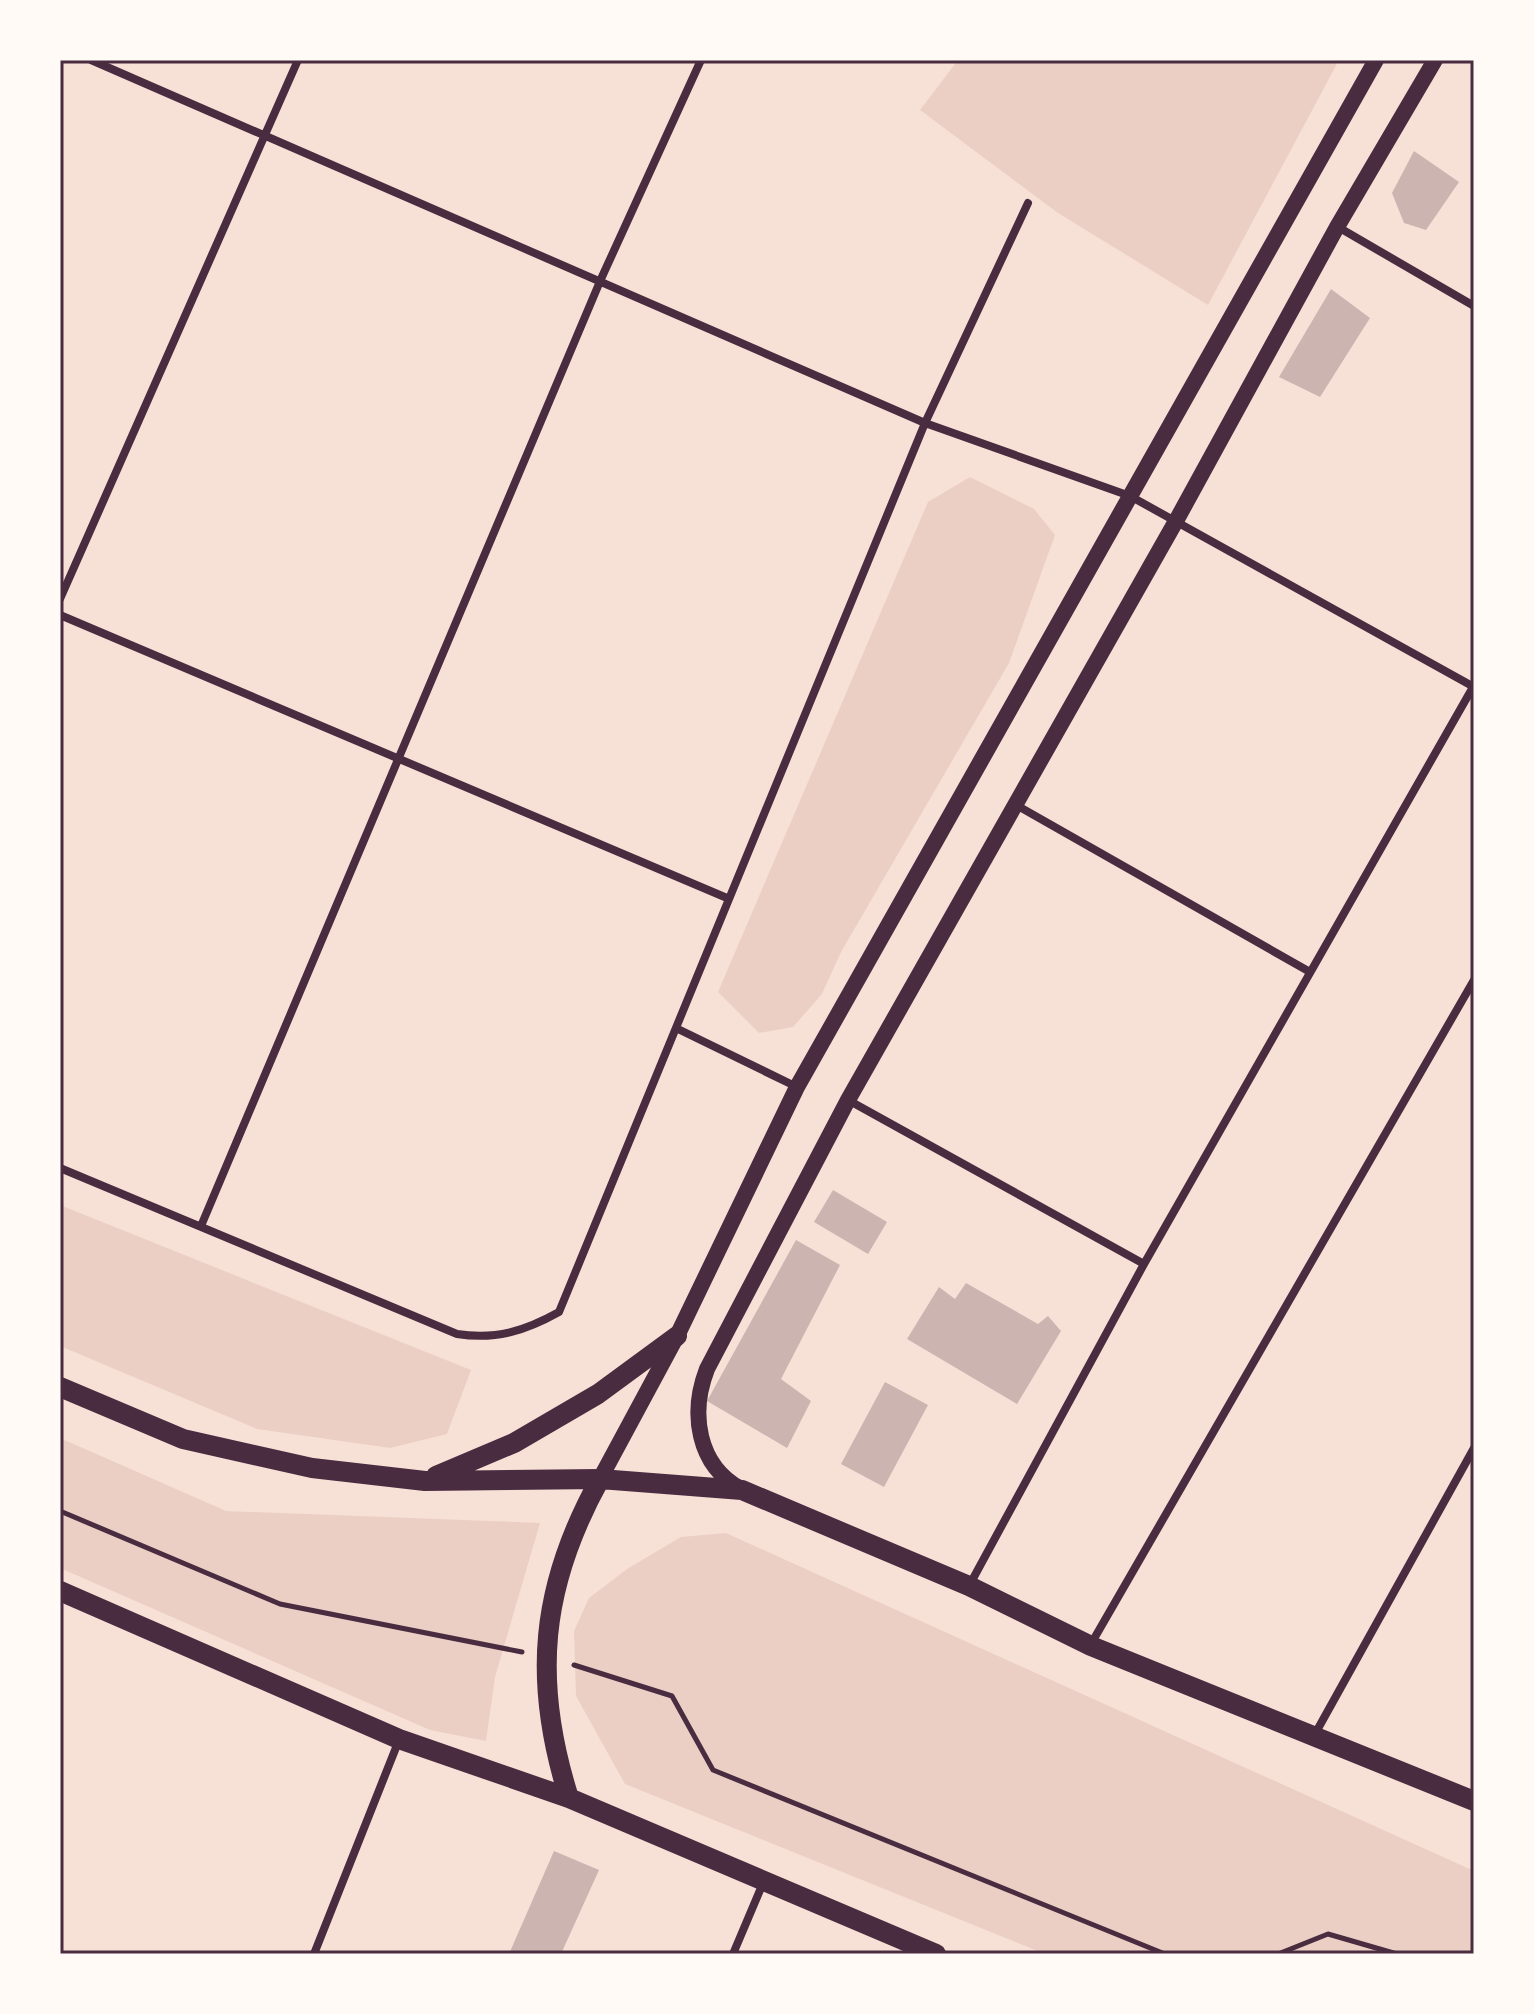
<svg xmlns="http://www.w3.org/2000/svg" width="1534" height="2014" viewBox="0 0 1534 2014" font-family="'Varela Round',sans-serif">
<rect width="100%" height="100%" fill="#f7e1d7"/>
<path fill="#ebcfc5" d="M958,60H1339L1208,305L1058,213L920,110Z
M970,477L1034,509L1055,535L1009,663L841,952L822,994L793,1027L759,1033L718,992L928,502Z
M60,1205L471,1370L447,1434L390,1448L257,1429L60,1346Z
M60,1438L226,1511L540,1523L495,1677L486,1741L430,1730L60,1568Z
M726,1533L1474,1871V1954H1045L625,1784L576,1696L574,1631L589,1598L627,1569L681,1537Z"/>
<path fill="#ccb4b1" d="M1414,151L1459,182L1426,230L1404,223L1392,193Z
M1331,289L1370,318L1320,397L1279,377Z
M833,1190L887,1222L868,1254L814,1222Z
M796,1240L840,1265L781,1379L811,1401L787,1448L707,1401Z
M966,1283L1038,1324L1048,1316L1061,1331L1017,1404L907,1339L939,1287L955,1299Z
M885,1382L928,1405L884,1487L841,1464Z
M554,1851L599,1870L561,1954H509Z"/>
<g fill="none" stroke-linecap="round" stroke-linejoin="round">
<path stroke="#4a2c40" stroke-width="5" d="M60,1511L280,1604L522,1652
M574,1665L672,1696L713,1770L1165,1954
M1278,1954L1328,1934L1397,1954"/>
<path stroke="#4a2c40" stroke-width="8" d="M91,60L925,423L1130,496L1474,687
M1338,227L1474,306
M60,599L298,60
M60,615L727,898
M1016,805L1310,972
M678,1029L797,1087
M848,1100L1144,1264
M60,1168L457,1334C496,1340 525,1331 559,1312L925,423L1028,203
M201,1226L601,279L701,60
M969,1586L1144,1264L1473,687
M1091,1644L1474,980
M1315,1734L1474,1448
M314,1954L399,1740
M733,1954L763,1883"/>
<path stroke="#4a2c40" stroke-width="16" d="M600,1479L677,1336L797,1087L1376,60
M741,1489C697,1465 690,1413 707,1369L848,1100L1176,521L1337,227L1435,60"/>
<path stroke="#4a2c40" stroke-width="20" d="M60,1387L183,1439L312,1468L425,1481L600,1479L742,1490L969,1586L1091,1646L1474,1801
M436,1476L514,1443L598,1394L677,1336
M60,1591L399,1739L569,1798L936,1954
M569,1798C532,1681 540,1587 600,1479"/>
</g>
<rect width="1534" height="2014" fill="none" stroke="#fffaf5" stroke-width="124"/>
<rect x="62" y="62" width="1410" height="1890" fill="none" stroke="#4a2c40" stroke-width="3"/>
</svg>
